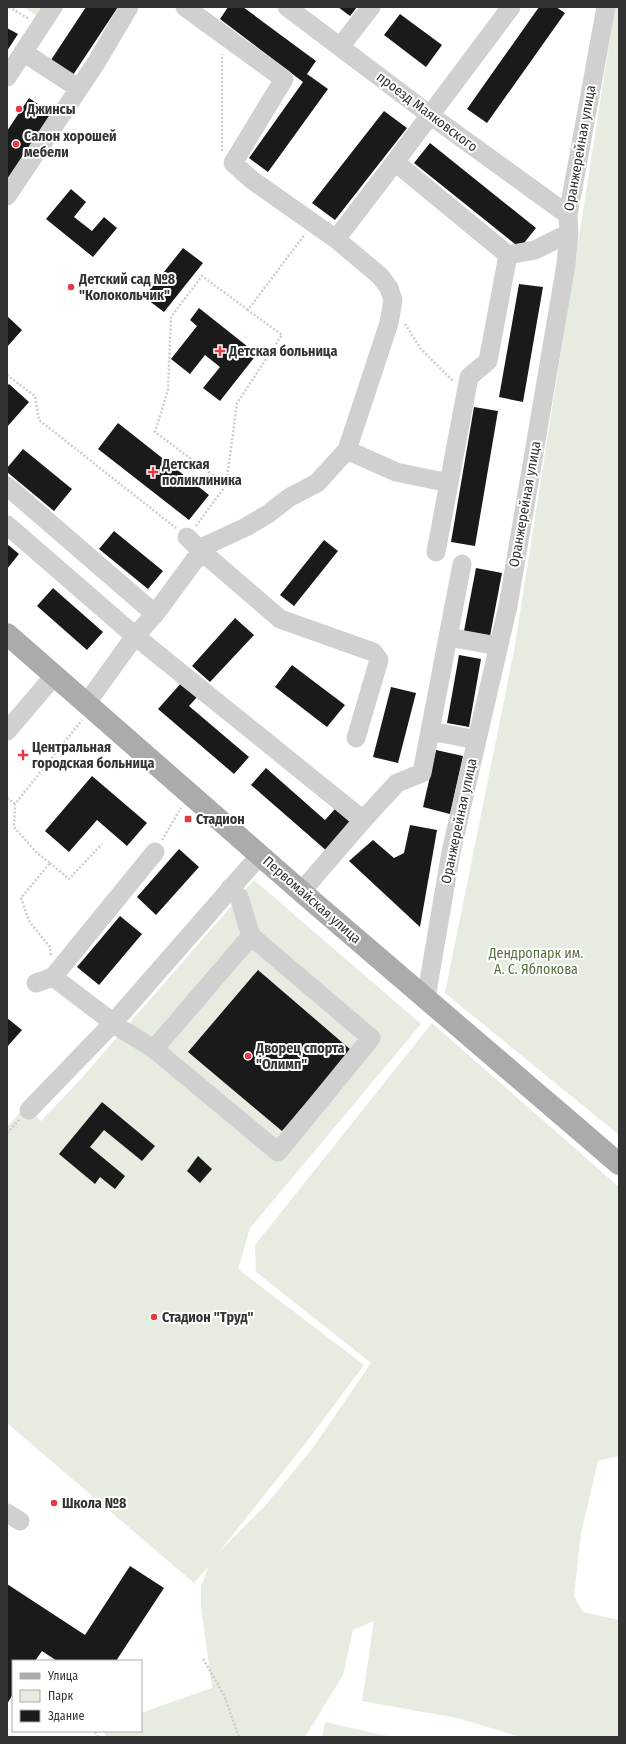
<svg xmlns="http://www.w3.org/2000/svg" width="626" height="1744" viewBox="0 0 626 1744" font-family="'Fira Sans Condensed',sans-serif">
<rect width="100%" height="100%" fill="#fff"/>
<path fill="#e6ecdf" d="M24,7H43L37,16Z
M615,7H619V1135L445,993L514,651Z
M254,880L421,1024L250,1228L238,1269L364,1365L305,1444L219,1552L265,1506L312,1449L371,1363L256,1272L255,1245L432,1023L619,1187V1456L598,1461L581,1533L574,1596L583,1612L619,1620V1737H521L457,1718L362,1701L374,1621L353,1630L343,1675L305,1737H107L103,1731H141V1713L212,1688L201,1607V1586L209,1566L194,1583L7,1423V1127L25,1107L41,1121L79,1081Z
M325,1722L392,1737H322Z"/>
<path fill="#1a1a1a" d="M86,7H118L71,78L49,63Z
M228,7H243L316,61L307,74L328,89L268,172L249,158L303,82L220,19Z
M338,7H357L350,16Z
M539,7H556L565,13L487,123L467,109Z
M400,14L442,45L426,67L384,35Z
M7,28L18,34L7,51Z
M29,98L51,113L7,180V131Z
M384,111L407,128L335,220L312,203Z
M430,143L536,228L520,248L414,163Z
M71,189L86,202L74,217L92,231L104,217L117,228L93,257L46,219Z
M183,248L203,263L164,312L144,297Z
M519,284L543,287L523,402L499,397Z
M199,308L257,354L220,401L203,388L220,367L205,355L190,374L171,359L197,326L190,320Z
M7,316L22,330L7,347Z
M9,384L29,402L7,427V386Z
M474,407L498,411L475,546L451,542Z
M118,423L209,495L189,520L98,449Z
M23,449L72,489L54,511L7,472V468Z
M114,531L163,571L148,589L99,549Z
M324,540L338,551L294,606L280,595Z
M7,544L19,554L7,569Z
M476,568L502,573L490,636L464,631Z
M53,588L103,632L87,650L37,606Z
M235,618L254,635L210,682L192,666Z
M459,655L481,659L469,727L447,723Z
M292,665L345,705L327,727L275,687Z
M182,682L198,696L189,706L249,757L234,774L158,709Z
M391,687L416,693L398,763L373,757Z
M436,750L463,756L450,814L423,807Z
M266,768L325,820L335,809L352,824L328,852L251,785Z
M92,776L147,823L127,846L97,820L69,852L45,831Z
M410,825L437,830L420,927L349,861L373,840L394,858L404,853Z
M179,849L199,867L156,915L137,897Z
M120,916L142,934L99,985L77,967Z
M258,970L351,1050L282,1131L188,1052Z
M7,1018L22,1030L7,1047Z
M102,1102L155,1146L142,1161L104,1130L90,1147L125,1176L115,1189L100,1177L95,1184L59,1154Z
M198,1156L212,1169L200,1183L187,1171Z
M130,1566L164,1588L116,1661H57L42,1651L35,1661H13V1694L7,1704V1584L85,1635Z"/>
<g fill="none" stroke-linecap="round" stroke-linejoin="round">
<path stroke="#cdcdcd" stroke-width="2.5" stroke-dasharray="2 2" stroke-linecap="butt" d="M9,7L29,19
M222,151V54
M405,324L421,349L453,381
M7,375L35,396L39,420L176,528
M226,485L155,432L168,390L171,317L202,276L248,310
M196,526L226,485L237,403L282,335L248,310L305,234
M7,798L15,804
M162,840L181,808
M50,863L69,879L102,844
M51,955L50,947L29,921L21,898L50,863L37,853L14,827L15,804L82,720
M7,1133L19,1120
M203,1659L224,1695L239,1737
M95,1732L98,1737"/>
<path stroke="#d0d0d0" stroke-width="19" d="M185,7L284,79L233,163L252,180L336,239
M287,7L430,115L568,215
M511,7L395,162L508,255L535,250L569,233
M340,47L371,7
M23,52L78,88
M7,77L53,7
M7,196L96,63L129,7
M347,450L396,472L449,483L436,552
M449,483L469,377L488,361L508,255
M7,486L155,614
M7,525L135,636L363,820L301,892
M187,537L200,550L280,619L373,652L379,660L356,738
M448,637L498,646
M86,704L135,636L155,614L205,546L246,527L268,514L290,497L317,483L347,450L389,323L393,300L389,288L380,276L336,239L395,162
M7,731L54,676
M430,731L477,740
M363,820L397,783L422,773L462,564
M230,888L239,897L251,936L154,1049L278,1152L371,1038L251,936
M36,983L53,977
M426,998L451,852L508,606L566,264L569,233L568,215L606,7
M154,1049L123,1030L53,977L155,852
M29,1110L113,1023L260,855
M7,1513L20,1521"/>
<path stroke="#ababab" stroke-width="22" d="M7,634L311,900L619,1164"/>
</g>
<g fill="#e63946" stroke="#fff" stroke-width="1.5">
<circle cx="19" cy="109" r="4"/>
<circle cx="16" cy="144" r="4"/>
<circle cx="71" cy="287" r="4"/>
<path d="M218 345h4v4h4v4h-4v4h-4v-4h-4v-4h4z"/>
<path d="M151 466h4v4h4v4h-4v4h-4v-4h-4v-4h4z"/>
<path d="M21 749h4v4h4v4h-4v4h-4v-4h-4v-4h4z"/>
<rect x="184" y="815" width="8" height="8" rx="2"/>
<circle cx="248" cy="1056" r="4"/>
<circle cx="154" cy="1317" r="4"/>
<circle cx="54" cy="1503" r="4"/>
</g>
<g text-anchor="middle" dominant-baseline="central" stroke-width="4" stroke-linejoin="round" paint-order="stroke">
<g font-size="14" font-weight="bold" fill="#333" stroke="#fff" text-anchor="start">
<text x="27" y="109">Джинсы</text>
<text x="24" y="136">Салон хорошей<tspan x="24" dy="16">мебели</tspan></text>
<text x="79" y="279">Детский сад №8<tspan x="79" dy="16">"Колокольчик"</tspan></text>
<text x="229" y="351">Детская больница</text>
<text x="162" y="464">Детская<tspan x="162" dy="16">поликлиника</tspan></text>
<text x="32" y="747">Центральная<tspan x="32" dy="16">городская больница</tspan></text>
<text x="196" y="819">Стадион</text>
<text x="256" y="1048">Дворец спорта<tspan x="256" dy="16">"Олимп"</tspan></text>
<text x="162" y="1317">Стадион "Труд"</text>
<text x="62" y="1503">Школа №8</text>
</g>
<g font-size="14" fill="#333" stroke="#fff">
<text transform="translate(427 112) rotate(37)">проезд Маяковского</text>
<text transform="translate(580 148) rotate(-80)">Оранжерейная улица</text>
<text transform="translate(525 504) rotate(-80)">Оранжерейная улица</text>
<text transform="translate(459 821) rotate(-78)">Оранжерейная улица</text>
<text transform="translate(312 900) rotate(41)">Первомайская улица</text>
</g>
<g font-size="14" fill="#56703f" stroke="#fff">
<text x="536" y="953">Дендропарк им.<tspan x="536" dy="16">А. С. Яблокова</tspan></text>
</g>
</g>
<rect width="626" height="1744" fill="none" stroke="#333333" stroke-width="16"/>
<rect x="12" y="1660" width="130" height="72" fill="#ffffff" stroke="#adadad"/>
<rect x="20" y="1673" width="20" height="6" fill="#ababab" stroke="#adadad"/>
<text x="48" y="1680" font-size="12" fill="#333333">Улица</text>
<rect x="20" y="1690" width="20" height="12" fill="#e6ecdf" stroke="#adadad"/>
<text x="48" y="1700" font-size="12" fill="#333333">Парк</text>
<rect x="20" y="1710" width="20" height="12" fill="#1a1a1a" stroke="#adadad"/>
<text x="48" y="1720" font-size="12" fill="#333333">Здание</text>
</svg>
